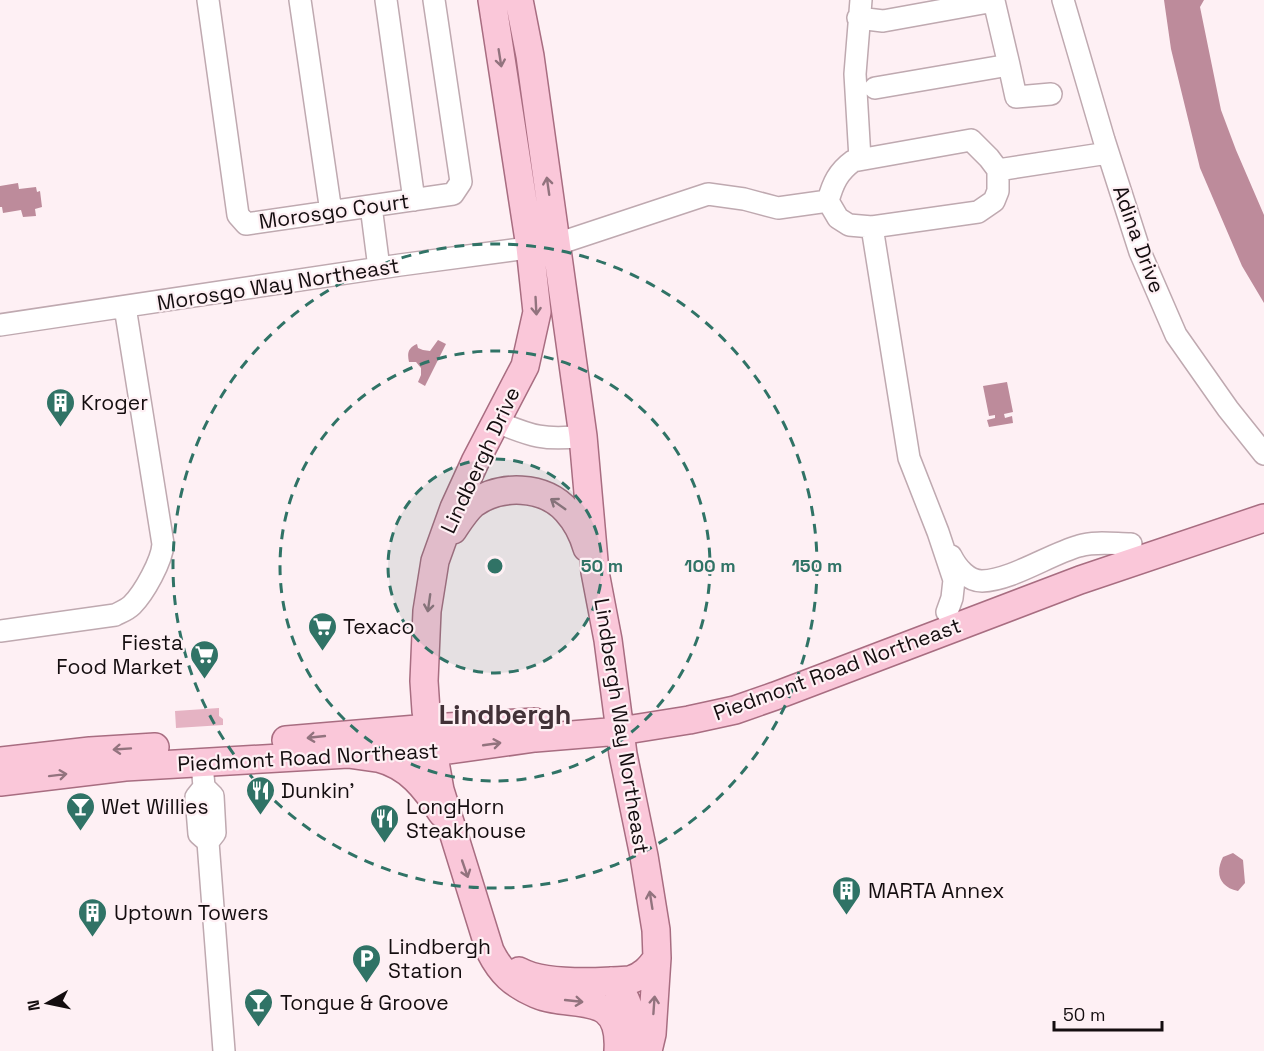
<svg xmlns="http://www.w3.org/2000/svg" width="1264" height="1051" viewBox="0 0 1264 1051" font-family="'Space Grotesk',sans-serif">
<rect width="100%" height="100%" fill="#fef0f4"/>
<path fill="#e5b3c3" d="M219,708V716L223,719V725L176,728L175,711Z"/>
<path fill="#bd8b9b" d="M1164,0H1204L1200,7L1221,110L1236,150L1264,215V303L1242,266L1200,168L1171,49Z
M18,183L19,189L36,187L37,192L40,191L42,207L35,209L36,216L23,217L21,210L3,213L2,207H0V186Z
M438,340L446,344L425,386L418,382L421,375V368L416,362H409C407,353 408,348 417,344L418,348L423,350L430,351Z
M1007,382L1013,412L1004,414L1005,418L1012,416L1013,423L989,427L987,420L995,418V415L989,416L983,386Z
M1233,853L1243,860L1245,883L1238,891C1219,887 1215,873 1223,857Z"/>
<g fill="none" stroke-linecap="round" stroke-linejoin="round">
<defs>
<path id="minor" d="M208,0L238,215L246,224L453,194L461,182L434,0
M300,0L331,212
M386,0L414,200
M1063,0L1104,140L1140,252L1176,335L1228,409L1264,454
M858,18L883,21L994,1L1009,65L875,88
M1009,65L1016,97L1051,94
M971,140L989,158L998,170V191L994,201L978,212L872,227L849,225L838,218L828,201C833,183 838,172 853,161Z
M860,159L855,74L861,0
M998,170L1108,153
M371,206L379,268
M872,227L909,458L938,532L954,580L952,598L947,612
M0,325L400,265L557,244L708,194L744,199L778,208L828,201
M497,422C531,436 545,441 583,436
M951,556C957,568 968,581 982,581C1012,580 1050,554 1079,546C1095,541 1115,544 1131,544
M0,631L115,615C121,612 127,610 132,605C144,593 162,561 163,544L125,307
M202,763L204,787L213,796L215,833L208,842L224,1051
M204,787L196,797L199,834L208,842"/>
<path id="major" d="M492,0L530,247L537,312L525,366L475,462L454,508L435,561L427,611L424,681L426,711L440,790L490,951C501,973 513,984 536,994C571,1010 622,987 618,1051
M519,0L530,56L583,436L595,572L608,640L623,754L644,856L656,930L657,958L652,1034L648,1051
M453,530C459,521 465,511 473,504C500,484 544,485 567,511C577,522 583,534 587,548
M286,740L429,728L535,722
M378,758C409,766 425,787 442,813
M0,761L90,751L155,747
M0,782L125,767L348,754L376,758L434,752L535,738L620,731L689,720L735,710L775,696L1080,580L1264,518
M519,971C544,985 602,982 630,980C643,976 650,968 657,958
M611,981C633,1001 632,1018 625,1045"/>
</defs>
<use href="#minor" stroke="#bfa9b0" stroke-width="24"/>
<use href="#major" stroke="#a86d81" stroke-width="30"/>
<use href="#minor" stroke="#fff" stroke-width="21"/>
<use href="#major" stroke="#fac7d9" stroke-width="27"/>
</g>
<defs><path id="oneway-shaft" d="M-6 0H5M1.5-3L5.5 0L1.5 3" fill="none" stroke-width="1.6" stroke-linecap="round" stroke-linejoin="round" transform="scale(1.5)"/></defs>
<g stroke="#92737e">
<use href="#oneway-shaft" transform="translate(500 58) rotate(81)"/>
<use href="#oneway-shaft" transform="translate(548 186) rotate(-98)"/>
<use href="#oneway-shaft" transform="translate(536 306) rotate(87)"/>
<use href="#oneway-shaft" transform="translate(558 504) rotate(-145)"/>
<use href="#oneway-shaft" transform="translate(429 603) rotate(98)"/>
<use href="#oneway-shaft" transform="translate(316 737) rotate(174)"/>
<use href="#oneway-shaft" transform="translate(492 744) rotate(-8)"/>
<use href="#oneway-shaft" transform="translate(122 749) rotate(176)"/>
<use href="#oneway-shaft" transform="translate(58 775) rotate(-7)"/>
<use href="#oneway-shaft" transform="translate(465 869) rotate(71)"/>
<use href="#oneway-shaft" transform="translate(651 900) rotate(-99)"/>
<use href="#oneway-shaft" transform="translate(574 1001) rotate(6)"/>
<use href="#oneway-shaft" transform="translate(654 1005) rotate(-86)"/>
</g>
<circle cx="495" cy="566" r="107" fill="#307366" fill-opacity=".12"/>
<g fill="none" stroke="#307366" stroke-width="3" stroke-dasharray="10 8">
<circle cx="495" cy="566" r="107"/>
<circle cx="495" cy="566" r="215"/>
<circle cx="495" cy="566" r="322"/>
</g>
<defs>
<symbol id="building-pin" viewBox="-11 -11 22 30"><path d="M0 17L-7.5 6A9.5 9.5 0 1 1 7.5 6Z" fill="#307366" stroke="#fef0f4"/><path d="M-4-6H4V6H1V3H-1V6H-4ZM-2.5-4.3h1.7v1.8h-1.7ZM.8-4.3h1.7v1.8H.8ZM-2.5-1h1.7V.8h-1.7ZM.8-1h1.7V.8H.8Z" fill="#fff"/></symbol>
<symbol id="supermarket-pin" viewBox="-11 -11 22 30"><path d="M0 17L-7.5 6A9.5 9.5 0 1 1 7.5 6Z" fill="#307366" stroke="#fef0f4"/><path d="M-6-5.5h2.5l.6 2H6L4.5 2H-2.5L-4.4-4H-6ZM-1.5 3.2a1.3 1.3 0 1 0 .1 0ZM3 3.2a1.3 1.3 0 1 0 .1 0Z" fill="#fff"/></symbol>
<symbol id="restaurant-pin" viewBox="-11 -11 22 30"><path d="M0 17L-7.5 6A9.5 9.5 0 1 1 7.5 6Z" fill="#307366" stroke="#fef0f4"/><path d="M-5-6h1v4h1v-4h1v4h1v-4h1v5L-1.5 .5V6h-2V.5L-5-1ZM5-6V6H3V1.5H1.5Q1.5-4 5-6Z" fill="#fff"/></symbol>
<symbol id="bar-pin" viewBox="-11 -11 22 30"><path d="M0 17L-7.5 6A9.5 9.5 0 1 1 7.5 6Z" fill="#307366" stroke="#fef0f4"/><path d="M-6-5H6L.8 .8V4.5H3.5V6h-7V4.5H-.8V.8Z" fill="#fff"/></symbol>
<symbol id="parking-pin" viewBox="-11 -11 22 30"><path d="M0 17L-7.5 6A9.5 9.5 0 1 1 7.5 6Z" fill="#307366" stroke="#fef0f4"/><path d="M-3.5-5.5H1a3.5 3.5 0 0 1 0 7H-1V5.5H-3.5ZM-1-3.4V-.6H.8a1.4 1.4 0 0 0 0-2.8Z" fill="#fff"/></symbol>
</defs>
<g fill-rule="evenodd">
<use href="#building-pin" x="44" y="386" width="33" height="45"/>
<use href="#supermarket-pin" x="306" y="610" width="33" height="45"/>
<use href="#supermarket-pin" x="188" y="638" width="33" height="45"/>
<use href="#restaurant-pin" x="244" y="774" width="33" height="45"/>
<use href="#bar-pin" x="64" y="790" width="33" height="45"/>
<use href="#restaurant-pin" x="368" y="802" width="33" height="45"/>
<use href="#building-pin" x="830" y="874" width="33" height="45"/>
<use href="#building-pin" x="76" y="896" width="33" height="45"/>
<use href="#parking-pin" x="350" y="942" width="33" height="45"/>
<use href="#bar-pin" x="242" y="986" width="33" height="45"/>
</g>
<g text-anchor="middle" dominant-baseline="central" stroke-width="4.5" stroke-linejoin="round" paint-order="stroke">
<g font-size="21" fill="#140d0f" stroke="#fef0f4">
<text transform="translate(334 211) rotate(-8)">Morosgo Court</text>
<text transform="translate(1139 239) rotate(70)">Adina Drive</text>
<text transform="translate(278 284) rotate(-9)">Morosgo Way Northeast</text>
<text transform="translate(480 460) rotate(-65)">Lindbergh Drive</text>
<text transform="translate(837 669) rotate(-20)">Piedmont Road Northeast</text>
<text transform="translate(622 726) rotate(81)">Lindbergh Way Northeast</text>
<text transform="translate(308 757) rotate(-3)">Piedmont Road Northeast</text>
</g>
<g font-size="21" fill="#140d0f" stroke="#fef0f4" text-anchor="start">
<text x="81" y="402">Kroger</text>
<text x="343" y="626">Texaco</text>
<text x="183" y="642" text-anchor="end">Fiesta<tspan x="183" dy="24">Food Market</tspan></text>
<text x="281" y="790">Dunkin'</text>
<text x="101" y="806">Wet Willies</text>
<text x="406" y="806">LongHorn<tspan x="406" dy="24">Steakhouse</tspan></text>
<text x="868" y="890">MARTA Annex</text>
<text x="114" y="912">Uptown Towers</text>
<text x="388" y="946">Lindbergh<tspan x="388" dy="24">Station</tspan></text>
<text x="280" y="1002">Tongue &amp; Groove</text>
</g>
<g font-size="27" font-weight="bold" fill="#423137" stroke="#fef0f4">
<text x="505" y="714">Lindbergh</text>
</g>
</g>
<circle cx="495" cy="566" r="9" fill="#307366" stroke="#fef0f4" stroke-width="3"/>
<g font-size="18" text-anchor="middle" font-weight="bold" fill="#307366" stroke="#fef0f4" stroke-width="4.5" stroke-linejoin="round" paint-order="stroke">
<text x="602" y="572">50 m</text>
<text x="710" y="572">100 m</text>
<text x="817" y="572">150 m</text>
</g>
<g transform="translate(48 1003) rotate(261)" stroke="#fef0f4" stroke-width="4.5" paint-order="stroke">
<path d="M0-4.5L10 22L0 15L-10 22Z" fill="#140d0f"/>
<text y="-9" font-size="16" font-weight="bold" text-anchor="middle" fill="#140d0f">N</text>
</g>
<path d="M1054 1021v9h108v-9" fill="none" stroke="#140d0f" stroke-width="3"/>
<text x="1063" y="1021" font-size="18" fill="#140d0f" stroke="#fef0f4" stroke-width="4.5" paint-order="stroke">50 m</text>
</svg>
